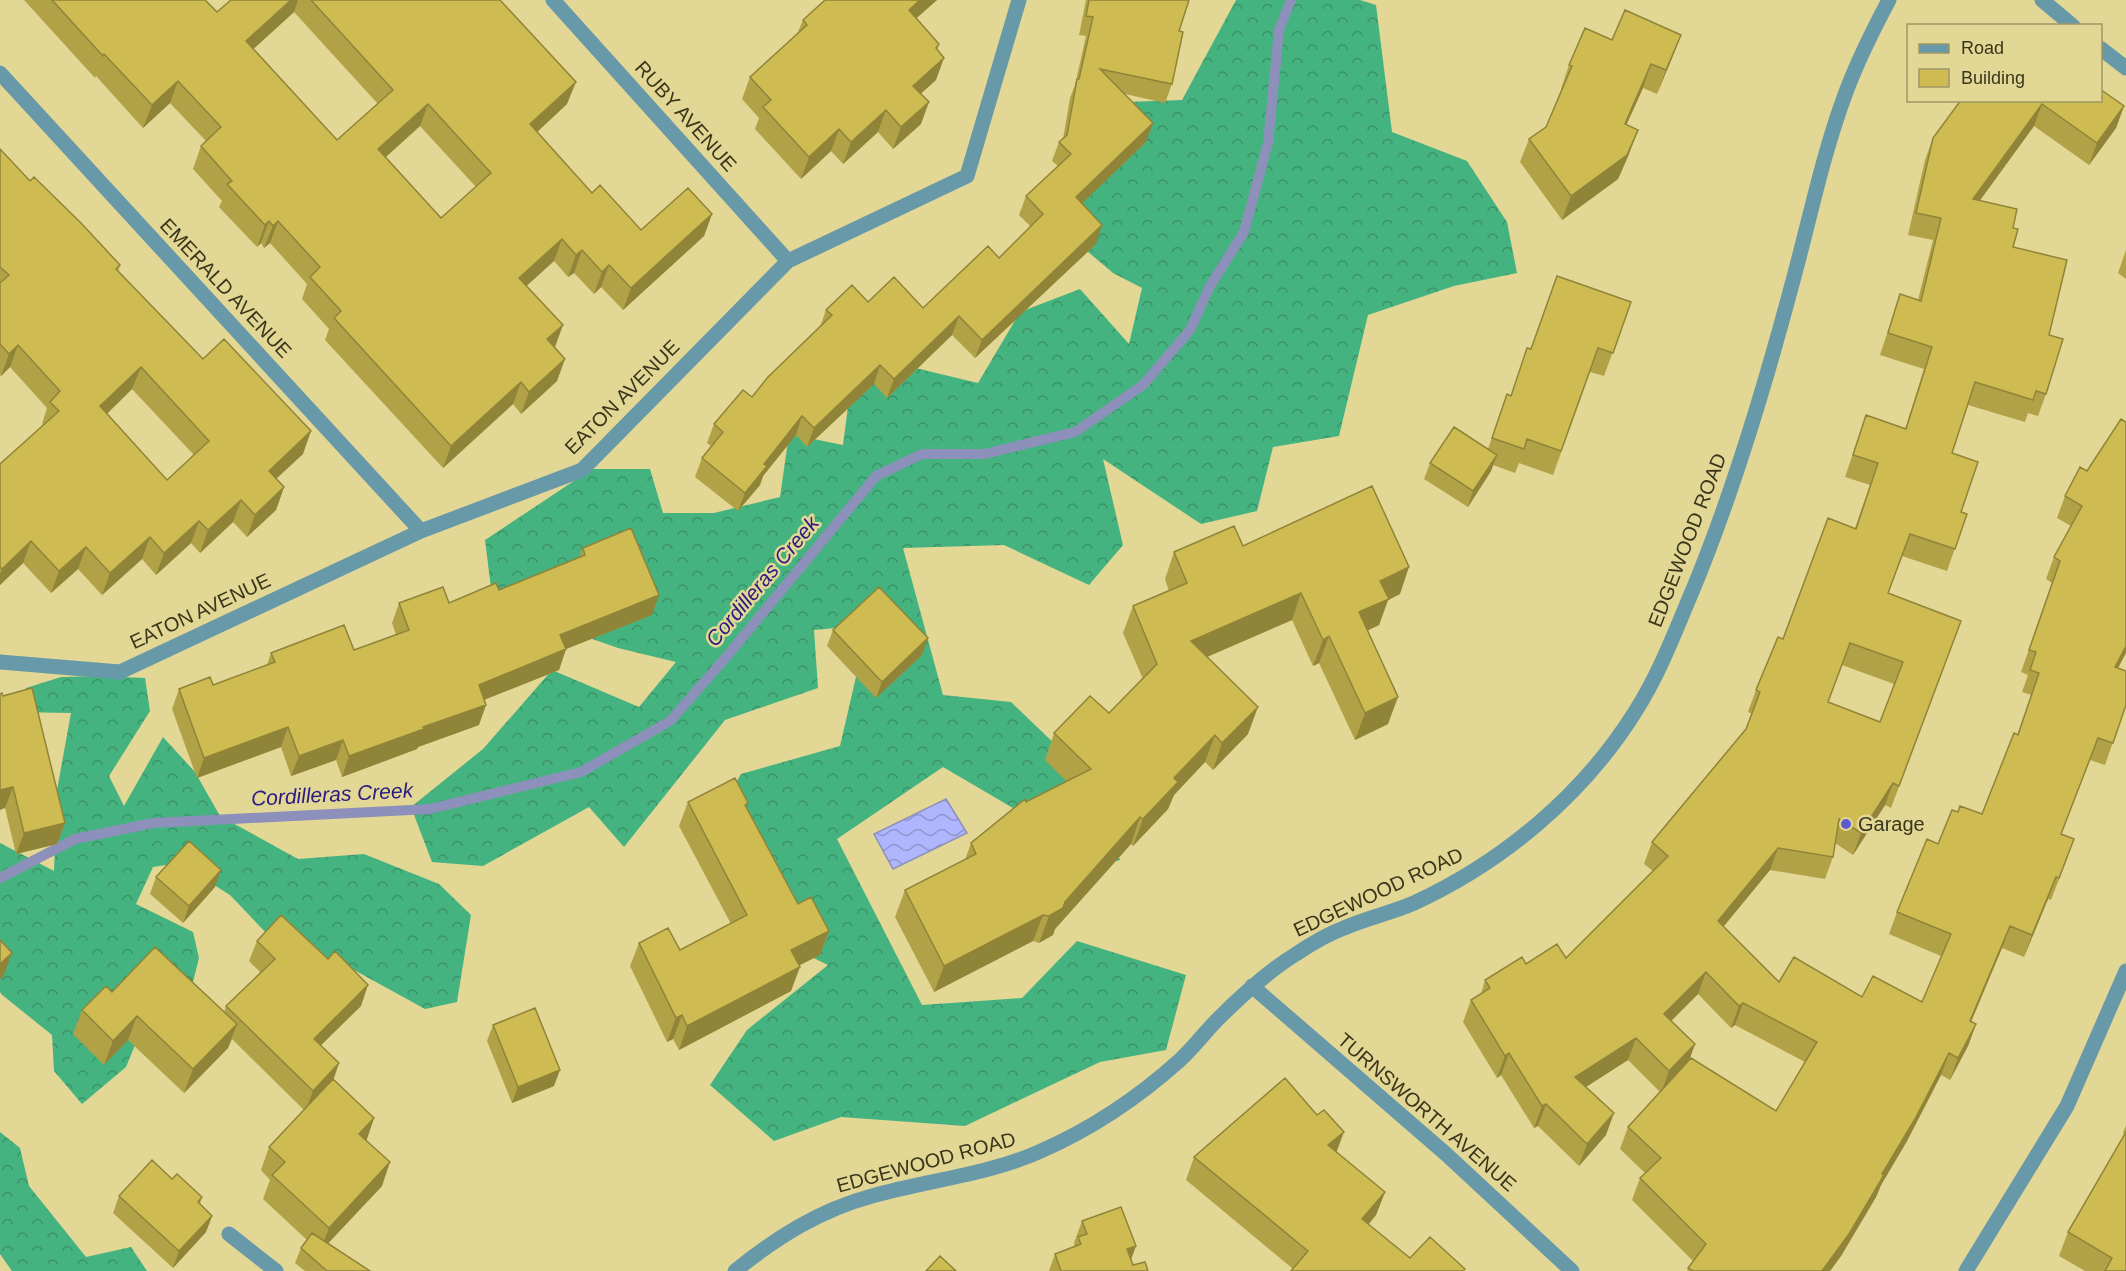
<svg xmlns="http://www.w3.org/2000/svg" width="2126" height="1271" viewBox="0 0 2126 1271" font-family="Arial,sans-serif">
<defs>
<pattern id="forest-crowns" width="20" height="18" patternUnits="userSpaceOnUse" patternTransform="scale(1.5)"><rect width="20" height="18" fill="#45b37f"/><path d="M2 6a3 3 0 1 1 6 0M12 15a3 3 0 1 1 6 0" fill="none" stroke="#3b9267"/></pattern>
<pattern id="water-waves" width="16" height="10" patternUnits="userSpaceOnUse" patternTransform="scale(1.5)"><rect width="16" height="10" fill="#afb6fe"/><path d="M0 5q4-4 8 0t8 0" fill="none" stroke="#8f95cd"/></pattern>
</defs>
<rect width="100%" height="100%" fill="#e2d795"/>
<path fill="url(#forest-crowns)" d="M1236,0H1360L1376,5L1392,132L1467,161L1507,222L1517,273L1454,286L1368,315L1339,436L1273,447L1257,511L1201,524L1103,459L1123,545L1089,585L1004,545L903,548L943,695L1011,702L1087,775L1120,860L1074,875L1030,818L943,767L837,839L922,1005L1022,998L1077,941L1186,975L1166,1050L1100,1062L965,1126L841,1117L774,1141L710,1085L747,1030L828,965L734,919L700,845L741,774L840,746L868,625L814,630L818,688L725,720L624,847L589,807L483,866L432,862L411,807L483,749L552,670L639,707L676,662L618,648L493,604L485,540L592,469H650L663,513H714L780,497L789,434L843,445L850,391L903,365L978,383L1020,312L1080,289L1129,344L1142,288L1113,273L1041,212L1097,103L1182,100Z
M101,676L145,678L150,711L109,776L124,806L163,737L195,772L220,816L298,859L364,854L439,884L471,915L457,1002L425,1009L345,965L268,935L230,895L179,863L153,867L136,904L193,932L199,958L191,990L147,1016L126,1067L82,1104L54,1071L52,1035L1,994L0,991V843L54,871L57,790L71,713L14,712L26,688L61,677Z
M0,1132L20,1148L29,1186L86,1257L131,1247L147,1271H12L0,1254Z"/>
<path fill="url(#water-waves)" stroke="#8c90ba" stroke-width="1.5" d="M946,799L967,833L893,869L874,834Z"/>
<g fill="none" stroke-linecap="round" stroke-linejoin="round">
<path stroke="#8c90ba" stroke-width="10" d="M0,878L75,839L153,823L430,809L581,772L670,721L728,655L876,476L922,454H984L1075,432L1143,385L1190,330L1210,286L1244,232L1268,143L1279,30L1291,0"/>
<path stroke="#6899a9" stroke-width="15" d="M553,0L788,261
M2042,0L2073,26
M2100,48L2126,68
M0,73L421,531
M0,662L120,672L421,531L582,470L788,261L967,176L1019,0
M1252,986L1446,1154L1572,1271
M229,1234L276,1271
M735,1271C777,1237 820,1210 872,1196C928,1180 988,1175 1041,1151C1091,1129 1140,1096 1180,1060C1194,1047 1205,1032 1218,1019C1242,995 1267,972 1296,954C1311,944 1328,934 1344,928C1367,918 1391,913 1414,903C1503,862 1583,795 1635,712C1660,673 1676,629 1694,587C1734,490 1764,389 1791,288C1809,223 1822,156 1846,92C1858,60 1873,30 1889,0
M1966,1271L2067,1106L2126,971"/>
</g>
<path fill="#b1a247" fill-rule="evenodd" d="M24,0H205L217,12L231,0H500L567,104L537,132L592,193L641,230L712,214L704,236L623,310L601,287L594,294L574,273L568,277L554,261L526,286L554,348L557,381L521,414L513,404L443,468L325,340L329,329L302,299L307,284L270,243L264,248L261,243L257,247L219,207L222,201L193,169L201,146L206,141L170,103L143,128L96,76L95,78ZM294,12L378,104L337,140L253,49ZM420,126L476,187L441,218L386,157Z
M825,0H937L916,18L939,44L937,50L936,80L921,93V124L893,149L878,132L843,164L831,151L801,179L755,129L759,118L742,99L750,77L797,34L803,20Z
M1086,0H1189L1179,31L1172,84L1165,103L1125,94L1146,142L1082,203L1096,244L975,358L952,335L887,398L874,384L807,447L796,435L763,476L760,485L738,511L695,477L702,458L711,446L707,443L714,424L752,397L820,327L826,310L868,302L923,308L999,258L1031,227L1019,215L1026,196L1058,166L1052,161L1059,142L1063,139L1070,98L1075,85L1086,36L1079,35Z
M1681,35L1672,58L1657,94L1643,88L1626,125L1629,154L1618,179L1562,220L1520,162L1529,139L1546,127L1562,90L1561,89L1569,65L1612,40Z
M1961,100L2124,106L2116,128L2089,165L2034,126L1980,200L2013,228V247L2049,335L2046,394L2038,416L2028,413L2025,422L1968,405L1952,453L1961,512L1967,514L1947,571L1902,556L1888,594L1961,621L1891,808L1885,805L1853,855L1835,843L1833,857L1825,879L1770,870L1723,927L1779,982L1862,997L1922,1002L1941,956L1889,934L1897,912L1958,812L1982,814L2017,735L2031,695L2022,692L2028,675L2021,672L2052,583L2046,579L2054,557L2071,526L2057,518L2065,496L2080,467L2118,668L2126,705L2105,765L2090,760L2061,834L2066,861L2051,900L2048,899L2024,957L2002,948L1971,1022L1976,1024L1968,1046L1950,1080L1941,1075L1907,1141L1881,1185L1876,1197L1841,1256L1830,1271H1687L1693,1261L1632,1200L1640,1178L1645,1173L1620,1149L1628,1127L1660,1092L1628,1060L1586,1087L1606,1135L1579,1166L1538,1126L1534,1128L1501,1075L1497,1078L1463,1022L1471,1000L1481,994L1485,980L1526,964L1566,958L1653,871L1644,864L1652,842L1746,729L1752,714L1748,712L1756,690L1783,639L1855,528L1870,485L1845,477L1866,415L1905,429L1924,369L1880,355L1900,294L1918,300L1933,240L1908,235L1925,160L1933,138ZM1842,665L1894,684L1880,722L1828,702ZM1698,994L1731,1028L1735,1025L1805,1062L1776,1111L1689,1061L1695,1044L1671,1021Z
M0,149L30,181L120,265L118,272L203,359L303,454L276,478L284,487L276,510L247,537L233,522L200,553L191,543L156,575L142,559L102,595L78,569L51,593L23,563L0,585V464L43,425L42,424L47,408L10,367L1,376L0,375ZM132,389L194,455L167,480L107,414Z
M2126,250V279L2118,273Z
M1631,302L1604,376L1590,372L1553,475L1519,463L1515,473L1493,465L1491,471L1468,507L1424,479L1430,463L1488,449L1507,394L1511,396L1527,348L1531,349Z
M1243,546L1400,594L1388,600L1379,625L1367,631L1388,724L1355,740L1319,663L1313,666L1292,620L1207,657L1248,734L1213,770L1205,762L1174,795L1168,809L1133,846L1131,844L1055,929L1053,935L1039,943L1033,941L934,992L895,917L905,890L965,860L971,843L1067,782L1045,760L1054,733L1109,713L1143,679L1123,633L1133,606L1169,591L1165,579L1174,552Z
M583,548L652,615L566,649L559,670L484,700L479,725L418,747L417,749L342,777L336,760L291,776L281,747L197,778L172,709L179,689L213,685L267,665L271,653L354,650L396,635L392,623L399,603H449L499,590L579,557Z
M833,630L922,655L876,698L827,646Z
M3,696L65,823L57,844L16,854L5,808Z
M688,802L747,808L798,904L829,931L820,955L799,965L791,991L679,1050L673,1039L667,1042L630,966L639,943L680,950L731,924L679,826Z
M156,877L215,887L183,923L150,894Z
M257,941L361,1006L320,1045L333,1080L374,1118L366,1140L382,1186L328,1243L370,1271H305L295,1263L301,1248L307,1240L263,1199L270,1180L261,1170L269,1147L304,1110L232,1039L228,1048L184,1093L128,1040L104,1065L73,1034L82,1010L112,992L224,1012L226,1006L261,973L249,961Z
M493,1025L554,1086L512,1103L487,1041Z
M2126,1125V1271H2085L2059,1256L2068,1232L2125,1134L2123,1133Z
M1336,1152L1385,1192L1376,1215L1368,1225L1410,1258L1465,1269L1464,1271H1291L1293,1269L1186,1180L1194,1157Z
M172,1179L202,1197L200,1204L212,1216L206,1232L173,1268L113,1213L119,1196Z
M1082,1221L1131,1259L1133,1265L1148,1271H1049L1055,1254L1075,1247L1074,1243Z"/>
<path fill="#908439" d="M291,0H298L294,12L238,63L246,41Z
M920,0H937L901,32L909,10Z
M1681,35L1672,58L1657,94L1666,70Z
M944,58L936,80L905,108L913,86Z
M1651,64L1643,88L1616,148L1625,124Z
M178,81L170,103L143,128L152,105Z
M576,82L567,104L522,146L530,124Z
M929,102L921,124L893,149L901,127Z
M428,104L420,126L370,171L378,149Z
M2042,104L2034,126L1965,221L1973,199Z
M2124,106L2116,128L2089,165L2097,143Z
M886,110L878,132L843,164L851,142Z
M1153,123L1146,142L1069,216L1076,197Z
M839,129L831,151L801,179L809,157Z
M1638,130L1629,154L1618,179L1562,220L1571,196Z
M712,214L704,236L623,310L631,288Z
M269,221L261,243L257,247L265,225Z
M278,221L270,243L264,248L273,226Z
M1102,225L1096,244L975,358L982,340Z
M562,239L554,261L511,300L519,278Z
M582,250L574,273L568,277L576,255Z
M609,265L601,287L594,294L602,272Z
M959,316L952,335L887,398L894,379Z
M563,325L555,347L539,362L547,339Z
M18,345L10,367L1,376L9,354Z
M565,359L557,381L521,414L529,392Z
M880,365L874,384L807,447L814,428Z
M141,367L132,389L92,428L100,406Z
M521,382L513,404L443,468L451,446Z
M802,416L796,435L763,476L760,485L738,511L745,493L764,464Z
M311,431L303,454L261,493L269,471Z
M1497,455L1491,471L1468,507L1473,491Z
M284,487L276,510L247,537L255,515Z
M241,500L233,522L200,553L208,530Z
M199,521L191,543L156,575L164,553Z
M150,537L142,559L102,595L110,573Z
M31,541L23,563L0,585V574L2,569Z
M86,547L78,569L51,593L59,571Z
M1409,567L1400,594L1388,600L1379,625L1349,639L1359,612L1380,581Z
M1301,593L1292,620L1181,668L1191,641Z
M659,595L652,615L566,649L559,670L471,705L479,685L560,635Z
M1329,636L1319,663L1313,666L1323,640Z
M928,638L922,655L876,698L882,682Z
M2126,646V653L2107,689L2115,667Z
M1398,697L1388,724L1355,740L1365,713Z
M486,705L479,725L418,747L417,749L342,777L349,756L423,727Z
M1258,707L1248,734L1213,770L1222,743Z
M288,727L281,747L197,778L204,758Z
M1215,735L1205,762L1174,795L1168,809L1133,846L1143,819L1174,778Z
M343,740L336,760L291,776L299,756Z
M1893,783L1885,805L1853,855L1861,833Z
M13,787L5,808L0,810V790Z
M1140,817L1131,844L1055,929L1053,935L1039,943L1049,916L1065,902Z
M65,823L57,844L16,854L24,833Z
M1778,848L1770,870L1710,943L1718,921Z
M221,870L215,887L183,923L189,906Z
M2056,877L2048,899L2024,957L2032,935Z
M1043,915L1033,941L934,992L944,966Z
M2010,926L2002,948L1962,1043L1970,1021Z
M829,931L820,955L782,974L791,950Z
M12,953L3,977L0,979V964Z
M800,967L791,991L679,1050L687,1026Z
M1706,972L1698,994L1656,1036L1664,1014Z
M368,985L361,1006L306,1060L314,1039Z
M1743,1003L1735,1025L1731,1028L1739,1006Z
M682,1015L673,1039L667,1042L676,1018Z
M137,1016L128,1040L104,1065L113,1041Z
M237,1024L228,1048L184,1093L193,1069Z
M1976,1024L1968,1046L1950,1080L1958,1058Z
M1636,1038L1628,1060L1567,1099L1575,1077Z
M1695,1044L1687,1066L1661,1093L1669,1071Z
M1509,1053L1501,1075L1497,1078L1505,1056Z
M1949,1053L1941,1075L1907,1141L1881,1185L1876,1197L1841,1256L1830,1271H1822L1882,1174Z
M339,1063L332,1084L305,1112L313,1091Z
M560,1070L554,1086L512,1103L518,1087Z
M1546,1104L1538,1126L1534,1128L1542,1106Z
M1614,1113L1606,1135L1579,1166L1587,1144Z
M374,1118L366,1142L359,1134Z
M1344,1132L1335,1156L1328,1145Z
M390,1162L382,1186L320,1252L329,1228Z
M1385,1192L1376,1215L1353,1243L1362,1219Z
M212,1216L206,1232L173,1268L179,1251Z
M1136,1246L1128,1268L1127,1249Z"/>
<path fill="#cebc52" stroke="#908439" stroke-width="1.5" fill-rule="evenodd" d="M52,0H205L217,12L231,0H291L246,41L337,140L393,90L311,0H500L576,82L530,124L592,193L600,185L641,230L688,188L712,214L631,288L609,265L602,272L582,250L576,255L562,239L519,278L563,325L547,339L565,359L529,392L521,382L451,446L334,318L341,311L310,277L320,267L278,221L273,226L269,221L265,225L227,184L232,181L201,146L221,127L178,81L152,105L104,54L103,56ZM428,104L491,173L441,218L378,149Z
M825,0H920L909,10L939,44L936,48L944,58L913,86L929,102L901,127L886,110L851,142L839,129L809,157L763,107L771,100L750,77L807,25L803,20Z
M1089,0H1189L1179,31L1183,32L1172,84L1100,69L1153,123L1076,197L1102,225L982,340L959,316L894,379L880,365L814,428L802,416L764,464L767,466L745,493L702,458L723,432L714,424L743,390L752,397L768,377L832,315L826,310L852,285L868,302L894,277L923,308L988,246L999,258L1043,214L1026,196L1071,154L1059,142L1067,135L1077,79H1079L1093,17L1086,16Z
M1625,10L1681,35L1666,70L1651,64L1625,124L1638,130L1627,155L1571,196L1529,139L1546,127L1572,66L1569,65L1585,28L1612,40Z
M2100,89L2124,106L2097,143L2042,104L1973,199L2017,209L2013,228L2018,229L2013,247L2067,260L2049,335L2063,339L2046,394L2036,391L2033,400L1975,382L1952,453L1978,462L1961,512L1967,514L1955,549L1910,534L1888,593L1961,621L1899,786L1893,783L1861,833L1839,819L1833,857L1778,848L1718,921L1779,982L1794,957L1862,997L1873,976L1922,1002L1951,934L1897,912L1927,839L1938,844L1952,810L1958,812L1960,806L1982,814L2014,733L2018,735L2039,673L2030,670L2036,652L2029,650L2060,561L2054,557L2082,506L2065,496L2080,467L2087,471L2121,419L2126,422V646L2115,667L2126,671V705L2113,743L2098,738L2061,834L2074,839L2059,878L2056,877L2032,935L2010,926L1970,1021L1976,1024L1958,1058L1949,1053L1915,1119L1882,1174L1884,1175L1849,1234L1822,1271H1693L1688,1268L1706,1244L1640,1178L1661,1158L1628,1127L1691,1058L1776,1111L1817,1042L1743,1003L1739,1006L1706,972L1664,1014L1695,1044L1669,1071L1636,1038L1575,1077L1614,1113L1587,1144L1546,1104L1542,1106L1509,1053L1505,1056L1471,1000L1490,988L1485,980L1522,957L1526,964L1557,944L1566,958L1668,856L1652,842L1746,729L1760,692L1756,690L1778,637L1783,639L1828,518L1856,529L1878,463L1853,455L1866,415L1906,429L1932,347L1888,333L1900,294L1921,301L1941,218L1916,213L1933,138L1961,100H2100ZM1850,643L1903,662L1880,722L1828,702Z
M0,149L30,181L34,177L81,223L120,265L116,269L203,359L224,339L311,431L269,471L284,487L255,515L241,500L208,530L199,521L164,553L150,537L110,573L86,547L59,571L31,541L2,569L0,567V464L59,411L50,402L60,391L18,345L9,354L0,344V283L9,275L0,267ZM141,367L209,441L167,480L100,406Z
M1557,276L1631,302L1613,353L1598,348L1561,451L1527,439L1524,449L1492,438L1507,394L1511,396L1527,348L1531,349Z
M1454,427L1497,455L1473,491L1430,463Z
M1372,486L1409,567L1380,581L1389,599L1359,612L1398,697L1365,713L1329,636L1323,640L1301,593L1191,641L1258,707L1222,743L1215,735L1174,778L1178,782L1143,819L1140,817L1065,902L1063,908L1049,916L1043,915L944,966L905,890L976,854L971,843L1025,799L1026,802L1091,769L1054,733L1090,696L1109,713L1157,664L1133,606L1187,583L1174,552L1234,526L1243,546Z
M631,528L659,595L560,635L566,649L479,685L486,705L423,727L424,729L349,756L343,740L299,756L288,727L204,758L179,689L210,677L213,685L275,662L271,653L344,625L354,650L409,630L399,603L443,587L449,603L496,583L499,590L585,555L583,548Z
M879,587L928,638L882,682L833,630Z
M32,688L65,823L24,833L13,787L0,790V694L2,693L3,696Z
M735,778L748,803L745,805L798,904L811,897L829,931L791,950L800,967L687,1026L682,1015L676,1018L639,943L668,928L680,950L747,915L688,802Z
M189,841L221,870L189,906L156,877Z
M281,915L328,959L335,951L368,985L314,1039L339,1063L313,1091L226,1006L275,959L257,941Z
M0,940L12,953L0,964Z
M155,947L237,1024L193,1069L137,1016L113,1041L82,1010L106,986L112,992Z
M535,1008L560,1070L518,1087L493,1025Z
M1285,1078L1317,1115L1324,1110L1344,1132L1328,1145L1385,1192L1362,1219L1410,1258L1430,1237L1465,1269L1463,1271H1291L1308,1251L1194,1157Z
M333,1079L374,1118L359,1134L390,1162L329,1228L272,1175L285,1162L269,1147Z
M2126,1132V1271H2105L2112,1258L2068,1232Z
M152,1160L172,1179L177,1174L202,1197L198,1202L212,1216L179,1251L119,1196Z
M1121,1207L1136,1246L1127,1249L1133,1265L1145,1262L1148,1271H1061L1055,1254L1081,1244L1078,1237L1087,1234L1082,1221Z
M312,1233L370,1271H327L301,1248Z
M940,1256L956,1271H926Z"/>
<circle fill="#5d5ad2" stroke="#e2d795" stroke-width="2" cx="1846" cy="824" r="6"/>
<g text-anchor="middle" dominant-baseline="central" stroke-width="5" stroke-linejoin="round" paint-order="stroke">
<g font-size="20" fill="#3a361b" stroke="#e2d795">
<text transform="translate(686 116) rotate(48)">RUBY AVENUE</text>
<text transform="translate(226 288) rotate(47)">EMERALD AVENUE</text>
<text transform="translate(622 397) rotate(-45)">EATON AVENUE</text>
<text transform="translate(1687 540) rotate(-69)">EDGEWOOD ROAD</text>
<text transform="translate(200 611) rotate(-25)">EATON AVENUE</text>
<text transform="translate(1378 892) rotate(-25)">EDGEWOOD ROAD</text>
<text transform="translate(1427 1112) rotate(41)">TURNSWORTH AVENUE</text>
<text transform="translate(926 1162) rotate(-15)">EDGEWOOD ROAD</text>
</g>
<g font-size="20" fill="#3a361b" stroke="#e2d795" text-anchor="start">
<text x="1858" y="824">Garage</text>
</g>
<g font-size="21" font-style="italic" fill="#2a1b80" stroke="#e2d795">
<text transform="translate(762 581) rotate(-50)">Cordilleras Creek</text>
<text transform="translate(332 794) rotate(-3)">Cordilleras Creek</text>
</g>
</g>
<rect x="1907" y="24" width="195" height="78" fill="#e2d795" stroke="#9f9764" stroke-width="1.5"/>
<rect x="1919" y="44" width="30" height="9" fill="#6899a9" stroke="#9f9764" stroke-width="1.5"/>
<text x="1961" y="54" font-size="18" fill="#3a361b">Road</text>
<rect x="1919" y="69" width="30" height="18" fill="#cebc52" stroke="#9f9764" stroke-width="1.5"/>
<text x="1961" y="84" font-size="18" fill="#3a361b">Building</text>
</svg>
